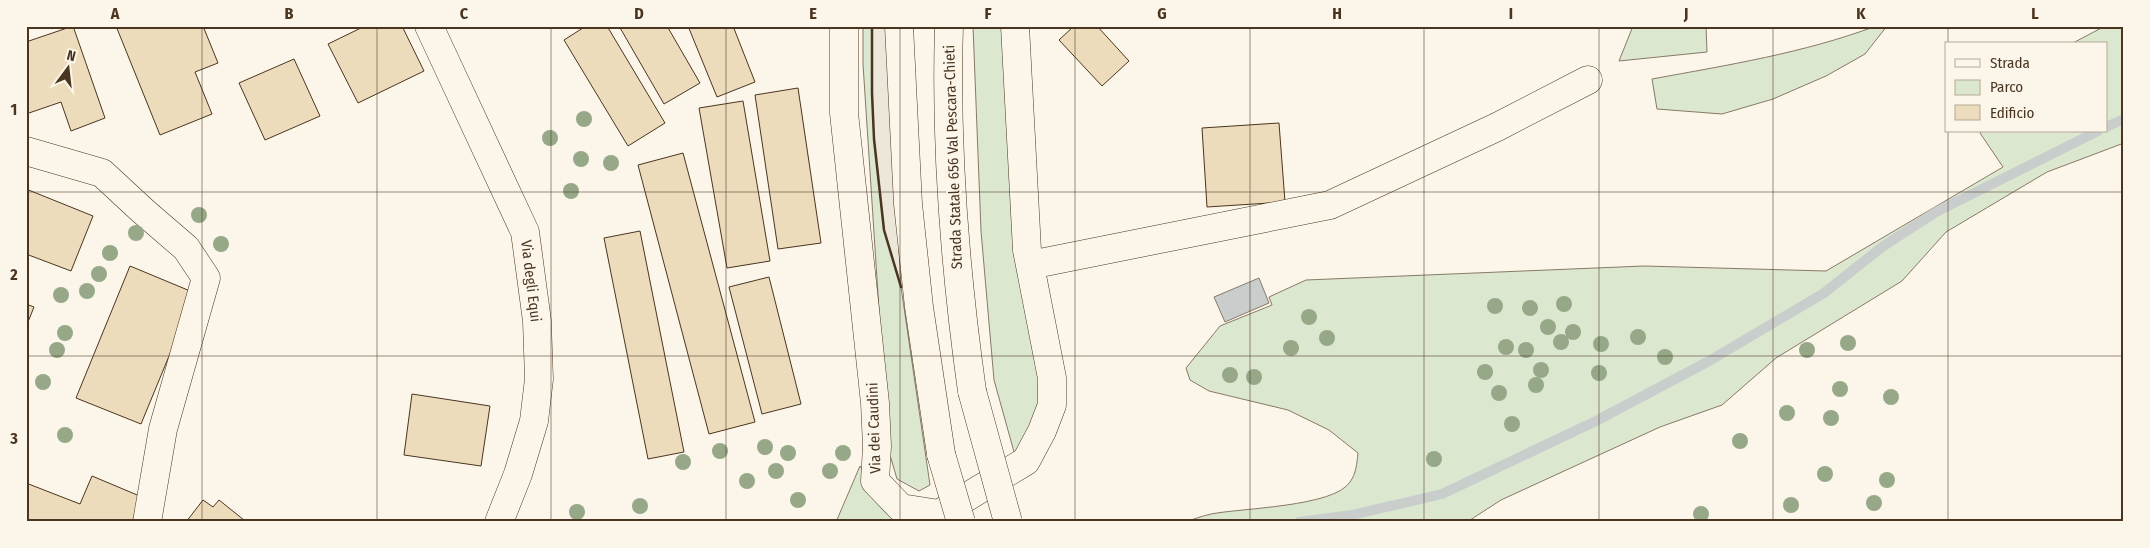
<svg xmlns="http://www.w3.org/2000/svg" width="2150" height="548" viewBox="0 0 2150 548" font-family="'Fira Sans Condensed',sans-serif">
<rect width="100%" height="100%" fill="#fbf6e9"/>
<path fill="#dce7d0" stroke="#887966" d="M863,26H872V93L874,139L884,230L901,287L930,485L919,491L897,479L888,448L863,64Z
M973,26H1006L1052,405L1021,477L994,380L981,231Z
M1633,26H1706L1707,52L1619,61Z
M1876,26H1887L1865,54L1826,76L1773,99L1722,114L1657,109L1652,79C1728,65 1804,53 1876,26Z
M2105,26H2124V143L2047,172L1946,232L1902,281L1776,358L1722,405L1660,427L1501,500L1467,522H1185C1194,519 1202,516 1211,514C1241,508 1334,507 1350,482C1356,474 1357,463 1358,453L1329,430L1288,410L1209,391L1190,380L1186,368L1220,326L1272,305L1269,297L1306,280L1644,266L1826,271L2003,167L1980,133L1981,131H2106V44H2071Z
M860,466L878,498L906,522H836Z"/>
<path fill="#ede7d9" stroke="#887966" d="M872,26H887L901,287L884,230L874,139L872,93Z"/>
<path fill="#c9cecd" stroke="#887966" d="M1259,278L1269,303L1225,322L1214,297Z"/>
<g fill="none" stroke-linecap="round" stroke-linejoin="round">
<path stroke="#c9cecd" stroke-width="10" d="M2106,127L2124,119
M1299,522L1352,515L1442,494L1596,421L1709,361L1824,293L1882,247L1936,212L2098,131"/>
</g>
<path fill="#ecdcbc" stroke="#4a3520" d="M73,26L105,118L71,131L61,102L26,114V42Z
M116,26H203L218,63L195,72L212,114L160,135Z
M365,26H402L424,71L358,103L328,44Z
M586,26H607L665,123L628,146L564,40Z
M619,26H667L700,83L664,104Z
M688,26H733L755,82L717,97Z
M1074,26H1097L1129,61L1102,86L1059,40Z
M294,59L320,116L265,140L239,83Z
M798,88L821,243L778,249L755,95Z
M743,101L770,261L727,268L699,108Z
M1279,123L1285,202L1207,207L1202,128Z
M683,153L755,422L709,434L638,165Z
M26,189L93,216L71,271L26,254Z
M640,231L684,452L648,459L604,238Z
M130,266L195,293L141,424L76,398Z
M769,277L801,404L762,414L729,287Z
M26,304L34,307L26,327Z
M412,394L490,406L481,466L404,455Z
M92,476L142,497L132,522H26V483L80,504Z
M203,500L213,507L219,500L244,520L242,522H186Z"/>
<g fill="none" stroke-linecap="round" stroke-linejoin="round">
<defs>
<path id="minor" d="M429,26L525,232L537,321L539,379L534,421L518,474L499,522
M844,26V113L875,403L877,446L875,481L901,508L939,514L1026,461L1042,431L1052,405V378L1027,250L1015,26
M26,151L102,173L143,211L186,248L206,278L163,429L147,522
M1030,265L1330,205L1497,127L1588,80"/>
<path id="highway" d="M899,26L908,204L919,307L941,454
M949,26C945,149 955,270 972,391"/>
</defs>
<use href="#minor" stroke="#4a3520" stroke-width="29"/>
<use href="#highway" stroke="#4a3520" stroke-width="29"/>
<use href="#minor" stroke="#fbf6e9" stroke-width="28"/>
<use href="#highway" stroke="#fbf6e9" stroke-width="28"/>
<defs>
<path id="highway-bridge" d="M972,391L1008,522
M941,454L961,522"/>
</defs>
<use href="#highway-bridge" stroke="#4a3520" stroke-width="29" stroke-linecap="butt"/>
<use href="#highway-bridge" stroke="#fbf6e9" stroke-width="28"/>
<path stroke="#4a3520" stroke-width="2.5" d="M872,26V93L874,139L884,230L901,287"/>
</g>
<g fill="#96a887">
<circle cx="584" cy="119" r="8"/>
<circle cx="550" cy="138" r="8"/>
<circle cx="581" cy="159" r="8"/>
<circle cx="611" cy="163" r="8"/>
<circle cx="571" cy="191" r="8"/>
<circle cx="199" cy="215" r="8"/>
<circle cx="136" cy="233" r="8"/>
<circle cx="221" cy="244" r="8"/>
<circle cx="110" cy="253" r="8"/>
<circle cx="99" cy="274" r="8"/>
<circle cx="87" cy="291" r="8"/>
<circle cx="61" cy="295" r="8"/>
<circle cx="1564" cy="304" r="8"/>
<circle cx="1495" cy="306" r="8"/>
<circle cx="1530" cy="308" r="8"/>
<circle cx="1309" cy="317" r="8"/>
<circle cx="1548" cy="327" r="8"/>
<circle cx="1573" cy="332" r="8"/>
<circle cx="65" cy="333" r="8"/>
<circle cx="1638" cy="337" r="8"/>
<circle cx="1327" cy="338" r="8"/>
<circle cx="1561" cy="342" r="8"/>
<circle cx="1848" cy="343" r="8"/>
<circle cx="1601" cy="344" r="8"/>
<circle cx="1506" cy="347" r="8"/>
<circle cx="1291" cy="348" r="8"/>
<circle cx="57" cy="350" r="8"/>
<circle cx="1526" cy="350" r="8"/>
<circle cx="1807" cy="350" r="8"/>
<circle cx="1665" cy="357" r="8"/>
<circle cx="1541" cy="370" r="8"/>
<circle cx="1485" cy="372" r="8"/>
<circle cx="1599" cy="373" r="8"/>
<circle cx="1230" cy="375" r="8"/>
<circle cx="1254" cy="377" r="8"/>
<circle cx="43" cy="382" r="8"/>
<circle cx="1536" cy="385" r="8"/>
<circle cx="1840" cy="389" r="8"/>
<circle cx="1499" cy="393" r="8"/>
<circle cx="1891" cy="397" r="8"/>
<circle cx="1787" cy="413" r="8"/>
<circle cx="1831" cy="418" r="8"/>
<circle cx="1512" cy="424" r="8"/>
<circle cx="65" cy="435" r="8"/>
<circle cx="1740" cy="441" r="8"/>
<circle cx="765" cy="447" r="8"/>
<circle cx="720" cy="451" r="8"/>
<circle cx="788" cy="453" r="8"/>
<circle cx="843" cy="453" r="8"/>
<circle cx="1434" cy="459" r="8"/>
<circle cx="683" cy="462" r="8"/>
<circle cx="776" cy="471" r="8"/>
<circle cx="830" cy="471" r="8"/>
<circle cx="1825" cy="474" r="8"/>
<circle cx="1887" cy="480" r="8"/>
<circle cx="747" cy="481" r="8"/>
<circle cx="798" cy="500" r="8"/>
<circle cx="1874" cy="503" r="8"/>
<circle cx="1791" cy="505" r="8"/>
<circle cx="640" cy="506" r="8"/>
<circle cx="577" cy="512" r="8"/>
<circle cx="1701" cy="514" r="8"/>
</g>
<path fill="none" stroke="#4a3520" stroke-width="1" stroke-opacity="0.55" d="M202,26V522M377,26V522M551,26V522M726,26V522M900,26V522M1075,26V522M1250,26V522M1424,26V522M1599,26V522M1773,26V522M1948,26V44M1948,131V522M26,192H2124M26,356H2124"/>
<g text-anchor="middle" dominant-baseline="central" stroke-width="4" stroke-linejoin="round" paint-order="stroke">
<g font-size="15" fill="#4a3520" stroke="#fbf6e9">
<text transform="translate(953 157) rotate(-92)">Strada Statale 656 Val Pescara-Chieti</text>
<text transform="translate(531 281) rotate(83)">Via degli Equi</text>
<text transform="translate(874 428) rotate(-92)">Via dei Caudini</text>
</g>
</g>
<rect width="2150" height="548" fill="none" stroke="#fbf6e9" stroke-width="55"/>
<rect x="1945" y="42" width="162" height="90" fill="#fbf6e9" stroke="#b4a999"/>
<rect x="1955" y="59" width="25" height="8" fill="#fbf6e9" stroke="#b4a999"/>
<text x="1990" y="68" font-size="15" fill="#4a3520">Strada</text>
<rect x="1955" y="80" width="25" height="15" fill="#dce7d0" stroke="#b4a999"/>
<text x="1990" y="92" font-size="15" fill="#4a3520">Parco</text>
<rect x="1955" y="105" width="25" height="15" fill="#ecdcbc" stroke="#b4a999"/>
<text x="1990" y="118" font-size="15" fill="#4a3520">Edificio</text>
<g transform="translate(68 68) rotate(15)" stroke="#fbf6e9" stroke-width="4" paint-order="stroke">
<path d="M0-4L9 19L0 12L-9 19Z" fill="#4a3520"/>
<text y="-8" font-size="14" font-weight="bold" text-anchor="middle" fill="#4a3520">N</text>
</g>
<rect x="28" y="28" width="2094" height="492" fill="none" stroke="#4a3520" stroke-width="2"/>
<g font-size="16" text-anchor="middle" font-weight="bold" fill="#4a3520">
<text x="115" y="19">A</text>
<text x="289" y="19">B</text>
<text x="464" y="19">C</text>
<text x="639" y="19">D</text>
<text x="813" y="19">E</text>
<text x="988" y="19">F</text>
<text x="1162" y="19">G</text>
<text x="1337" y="19">H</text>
<text x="1511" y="19">I</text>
<text x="1686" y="19">J</text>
<text x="1861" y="19">K</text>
<text x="2035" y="19">L</text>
<text x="14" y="115">1</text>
<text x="14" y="280">2</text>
<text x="14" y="444">3</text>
</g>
</svg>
